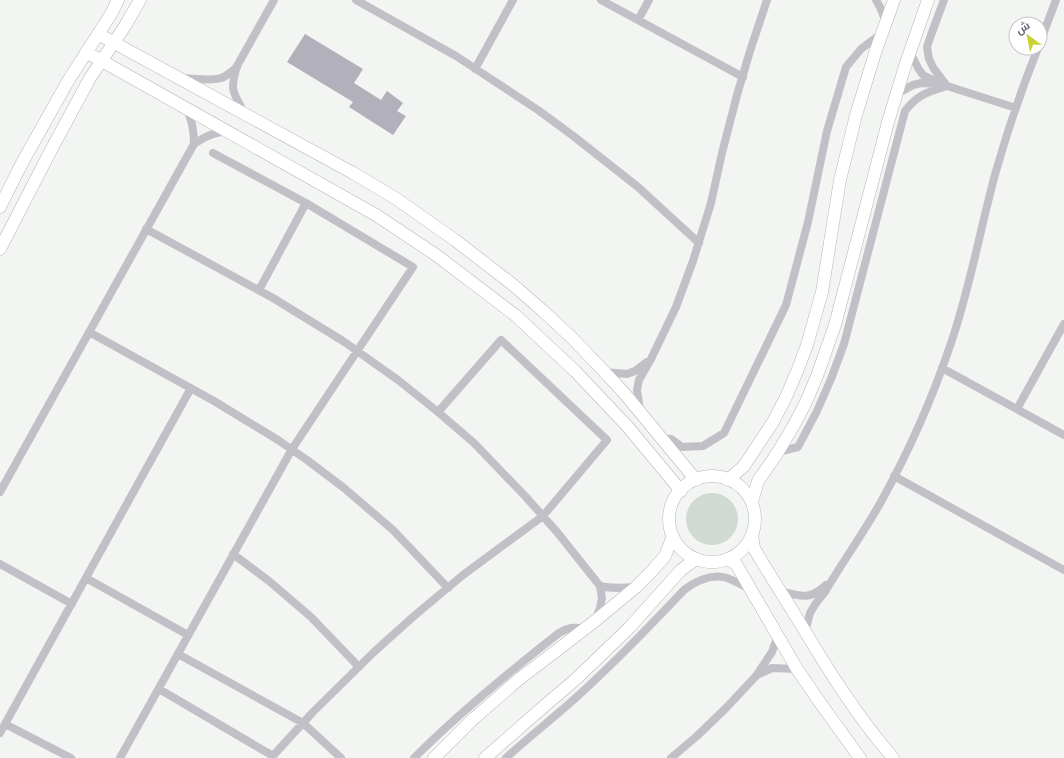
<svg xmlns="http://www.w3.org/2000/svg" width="1064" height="758" viewBox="0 0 1064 758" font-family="'Fira Sans Condensed',Cairo,sans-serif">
<rect width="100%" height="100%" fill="#f2f5f1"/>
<path fill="#d1d9d5" d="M686 519a26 26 0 1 1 52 0a26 26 0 1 1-52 0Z"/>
<path fill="#b2b0ba" d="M305,34L363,69L354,83L381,100L387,91L403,103L397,111L406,116L393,135L349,107L353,102L287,62Z"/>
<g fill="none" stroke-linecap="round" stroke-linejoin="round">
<defs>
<path id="secondary" d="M98,34L353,173L395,198L455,240L512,284L542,310L571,337L598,365L625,394L696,480
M86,52L376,215L436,255L515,315L575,371L628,427L681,491
M0,207L22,163L68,81L111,14L118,0
M0,249L50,152L90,78L125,26L140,0
M669 519a43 43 0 1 1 86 0a43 43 0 1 1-86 0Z
M728,480L744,466L773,422L786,397L798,369L807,345L822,292L840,180L856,115L876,50L894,0
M752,502L758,481L778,452L794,425L806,402L817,376L835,325L888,122L905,66L928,0
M752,535L754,548C768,573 785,598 800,623C828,670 857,716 893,758
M729,559L736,564L797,669L821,704L860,758
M434,758L471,721L518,680L595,621L636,587L652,571L665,556L673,536
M485,758L542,708L576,679L629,628L681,570L696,559"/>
</defs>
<use href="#secondary" stroke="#b7b5bd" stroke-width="13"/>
<path stroke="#c2c0c7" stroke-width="8" d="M356,0L456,56L538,110L572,135L638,187L699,243
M601,0L743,77
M876,0L880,7L886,22
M944,0L931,35L927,47L929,59L934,69L947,86
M638,20L649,0
M1040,42L1056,0
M910,52L918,68L923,75L931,79L947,86L1016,108
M475,69L513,0
M182,78C192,79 211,81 221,78C227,76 232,71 237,67
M897,94L913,85L921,83L938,84
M244,112C232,91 230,90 237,66L274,0
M194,144C206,136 213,133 227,131
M146,229L273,298L343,341L398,380L438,412L474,443L525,496L557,532L600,586L602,598L600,608L596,618
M259,290L306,203
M89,332L214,401L278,440L307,460L344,488L393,530L448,588
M942,368L1064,435
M604,372L627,374L635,371L647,362
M1017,409L1064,324
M640,410L637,390L639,380L651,359L676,307L693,261L711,203L722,153L737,95L750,51L767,0
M661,438L671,439L682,447L703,446L724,433L786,305L808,222L827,131L846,67L861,49L881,34
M778,452L798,447L817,411L831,379L844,344L905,111C918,94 928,92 947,86
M894,476L1064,570
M0,492L194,144C194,130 192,122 187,109
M233,554L269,581L311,617L359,667
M0,564L72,604
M86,578L188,635
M600,586C612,589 623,588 635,587
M780,591C800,596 809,601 826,585
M805,632L810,613L816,603L825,592C843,561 865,531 882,500C909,451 932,399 950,346C970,289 980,229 996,171C1008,129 1022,88 1038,48
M178,654L303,723L341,758
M759,674L772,668L797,669
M159,689L273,756
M5,724L71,758
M0,733L191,388
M120,758L292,449L413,267L306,203L213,153
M271,758L313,712L375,651L414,616L463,575L543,516L607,440L501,340L438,412
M414,758C459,713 509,672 559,633C569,627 573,627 584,629
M506,758C530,736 556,716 580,694C616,661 650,626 684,590C696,581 711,573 727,578C735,581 742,585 750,589
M671,758L697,736L726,708L756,676L772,652L778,635"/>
<use href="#secondary" stroke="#fff" stroke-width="12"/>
</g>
<g transform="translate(1028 36) rotate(328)"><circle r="19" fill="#ffffff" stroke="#c5c2cc"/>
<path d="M0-3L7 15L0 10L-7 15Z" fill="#c8d333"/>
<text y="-6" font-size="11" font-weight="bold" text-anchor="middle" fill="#6d6680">ش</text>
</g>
</svg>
